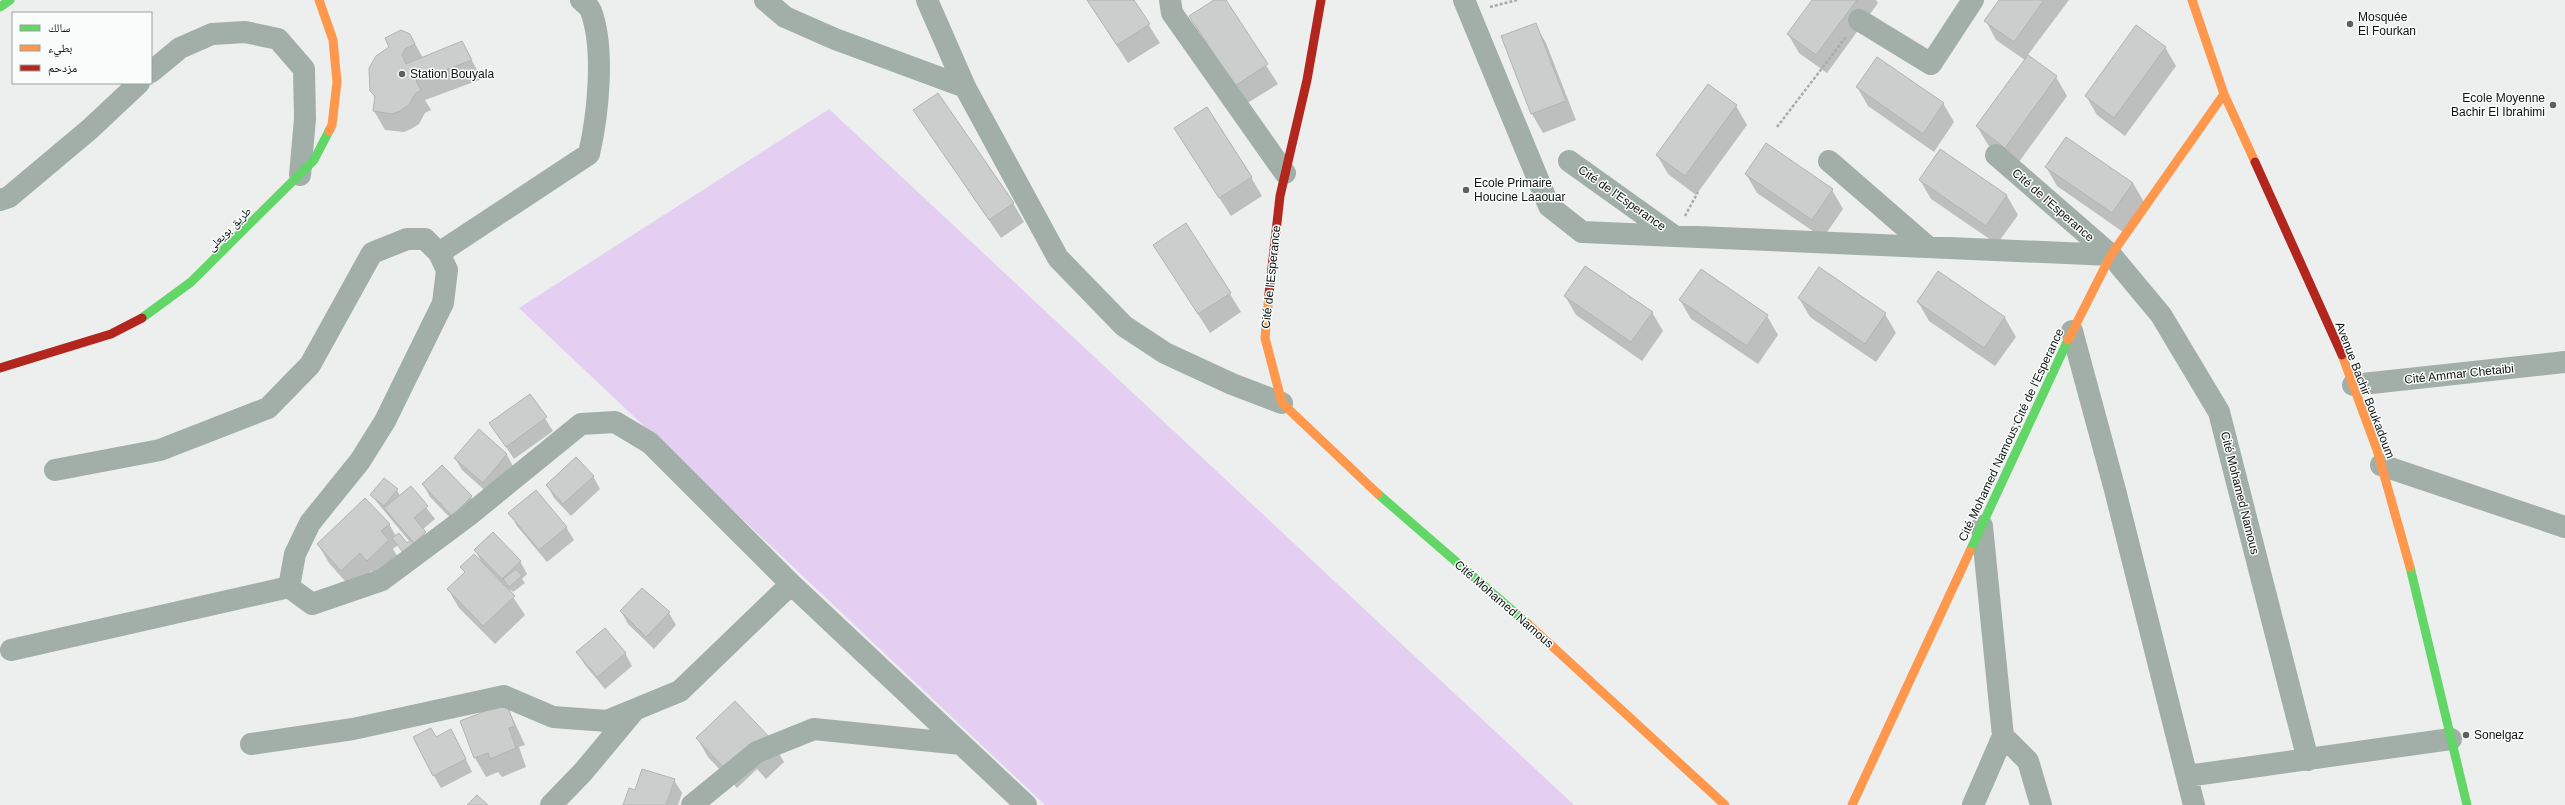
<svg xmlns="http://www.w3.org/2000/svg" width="2565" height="805" viewBox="0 0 2565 805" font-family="Helvetica,'Noto Naskh Arabic',sans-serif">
<rect width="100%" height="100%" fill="#ecefed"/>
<path fill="#e4cff2" d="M829,109L1574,805H1045L519,308Z"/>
<path fill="#0003" d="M1087,0H1133L1160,43L1128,63Z
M1216,0H1224L1278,84L1246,104L1191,17Z
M1813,0H1876L1878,3L1827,73L1799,53L1788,34Z
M2001,0H2069L2027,56L2056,77L2067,96L2016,166L1988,145L1977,126L2025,60L1996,40L1986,21Z
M1535,24L1546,43L1576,120L1543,133L1532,114L1503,37Z
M410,35L423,58L462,42L482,79L425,100L431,110L425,113L419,124L411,129L404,132L385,130L374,111L375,99L371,90Z
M2165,47L2176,66L2125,136L2097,115L2086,96Z
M1857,87L1943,103L1954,122L1934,152L1868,106Z
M1736,106L1747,125L1696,195L1668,174L1657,155Z
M914,110L1013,203L1024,222L1001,238Z
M1175,129L1251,177L1262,196L1231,216Z
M1940,151L2007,196L2018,215L1997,244L1931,199L1920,180Z
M2046,167L2133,183L2144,202L2123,232L2057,186Z
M1746,174L1832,190L1843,209L1823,238L1757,193Z
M1154,245L1230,294L1241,312L1210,333Z
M1819,269L1885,314L1896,333L1876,362L1810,317L1799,298Z
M1938,273L2005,318L2016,337L1995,366L1929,321L1918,302Z
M1565,296L1652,312L1663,331L1642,361L1576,315Z
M1680,300L1767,316L1778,335L1758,364L1691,319Z
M530,395L553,431L514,459L491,424Z
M479,431L507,455L514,468L490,495L462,470L455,458Z
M442,466L471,497L479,510L460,528L430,497L423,484Z
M593,476L600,489L571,516L554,498L547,485Z
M410,487L435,519L422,530L432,545L412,565L398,545L393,549L399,559L378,579L371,571L352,589L329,563L318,544L389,524L396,536L406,544L410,542L371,495L397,490L400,496Z
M510,513L566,527L574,540L547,562L517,526Z
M475,550L520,561L527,574L522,579L525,583L513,592L511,590L509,591L525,615L495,644L459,608L448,589L465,573L462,567L482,563Z
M621,611L669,613L676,625L654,649L628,624Z
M577,652L625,653L632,666L605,689L585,665Z
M506,704L525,745L519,747L526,767L502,777L498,772L486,777L475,758L461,722Z
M436,738L458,743L472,772L441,788L434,776Z
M697,738L773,743L784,762L766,779L757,769L737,788L708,757Z
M674,780L682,793L678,805H624L636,792Z"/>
<path fill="#cccecd" stroke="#b2b4b3" d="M1087,0H1134L1150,24L1117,45Z
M1214,0H1226L1268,64L1235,86L1189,16Z
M1812,0H1857L1816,55L1787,34Z
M1999,0H2044L2014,42L1984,21Z
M1536,23L1566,101L1531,114L1501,36Z
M2136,25L2166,47L2114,118L2085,96Z
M401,30L410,34L415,44L405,49L402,55L406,64L462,41L472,60L416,81L421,90L415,94L409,105L400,111L392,114L373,111L375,96L370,91L369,68L376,56L389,47L385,38Z
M2028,55L2057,76L2005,148L1976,126Z
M1877,57L1944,103L1923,134L1856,87Z
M1708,84L1737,105L1685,176L1656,155Z
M938,93L1014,203L989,220L913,110Z
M1207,107L1252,177L1219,198L1174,128Z
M2066,137L2133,183L2112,213L2045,167Z
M1766,143L1833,189L1812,220L1745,174Z
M1940,149L2007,195L1986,226L1919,180Z
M1186,223L1231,293L1198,314L1153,245Z
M1585,266L1653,312L1631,342L1564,296Z
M1819,267L1886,313L1865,344L1798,298Z
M1701,269L1768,315L1747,346L1679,300Z
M1938,271L2005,317L1984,348L1917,302Z
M530,394L547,417L506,447L489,423Z
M479,429L507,454L483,483L454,458Z
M576,457L594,476L563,504L546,485Z
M442,465L472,496L452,516L422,484Z
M384,478L398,489L384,506L370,495Z
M411,486L428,506L414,518L426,532L414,543L384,508Z
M536,490L567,527L539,550L508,513Z
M365,498L390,524L381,531L389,540L367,561L360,553L341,571L317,544Z
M493,532L521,561L502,579L474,550Z
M399,533L407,543L411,540L419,551L408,559L392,538Z
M474,554L515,596L483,626L447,589L465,572L460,567Z
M516,569L522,576L509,587L503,579Z
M642,588L670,612L646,637L620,611Z
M605,628L626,653L597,677L576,652Z
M735,701L774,742L726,770L696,738Z
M506,703L515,726L509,728L516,748L490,759L488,753L474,758L460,721Z
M431,728L436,737L451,729L466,759L433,776L413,737Z
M642,769L675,779L666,805H623L629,788L635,790Z
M477,795L488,805H467Z"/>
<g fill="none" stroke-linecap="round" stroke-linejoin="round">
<path stroke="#a4ada8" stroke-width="2.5" stroke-dasharray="3 2" stroke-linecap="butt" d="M1490,7L1517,0
M1777,127L1846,37
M1685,216L1698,192"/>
<path stroke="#a1afa8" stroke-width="22" d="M765,0L785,17L835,39L965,87L1058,258L1124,326L1165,353L1232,384L1282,403
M927,0L965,87
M1170,0L1172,13L1285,173
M1464,0L1549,206L1582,232L2111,255
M1859,20L1931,64L1973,0
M151,72L180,48L212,34L245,32L278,39L304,69L305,119L300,175
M1996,155L2111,255L2161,315L2219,412L2308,760
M1569,161L1674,236
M1829,161L1928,247
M0,200L9,197L90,129L139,83
M439,253L589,154C598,115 605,49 591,11C590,7 584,3 581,0
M2072,331L2115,490L2194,805
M2353,385L2565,362
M2381,465L2565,527
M55,470L160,450L268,408L310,365L372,253L407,239H425L439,253L447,270L443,303L385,421L360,461L310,523L295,554L289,587L312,604L382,580L468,516L581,424L615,422L650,443L791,584L680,691L607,721L553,717L504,696L353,729L251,744
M791,584L1026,805
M11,650L289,587
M2003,736L2028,761L2041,805
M2187,776L2451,739
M551,805L583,772L633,712
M692,805L757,752L814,729L961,744
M1973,805L2003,736L1982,526"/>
<path stroke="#63d668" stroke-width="9" d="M0,7L10,0
M142,318L191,282L314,160L329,131
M1378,494L1528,624
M1970,551L2068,340
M2410,567L2467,805"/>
<path stroke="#ff974d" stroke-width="9" d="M319,0L333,40L337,82L332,125L329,131
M2192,0L2224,94L2255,162
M1269,294L1265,338L1282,403L1378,494
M2068,340L2111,255L2224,94
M2342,355L2377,450L2410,567
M1528,624L1725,805
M1852,805L1970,551"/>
<path stroke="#b3261e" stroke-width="9" d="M2255,162L2342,355
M1269,294L1280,196L1307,80L1321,0
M0,368L111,334L142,318"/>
</g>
<g fill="#5e5f5e" stroke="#f8fdfb" stroke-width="1.5">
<circle cx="2350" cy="24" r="4"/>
<circle cx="402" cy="74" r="4"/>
<circle cx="2553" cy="105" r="4"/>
<circle cx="1466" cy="190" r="4"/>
<circle cx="2466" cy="735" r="4"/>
</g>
<g text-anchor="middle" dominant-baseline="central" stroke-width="3" stroke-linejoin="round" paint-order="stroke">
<g font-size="12" fill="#111211" stroke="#f8fdfb" text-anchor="start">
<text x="2358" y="17">Mosquée<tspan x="2358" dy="14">El Fourkan</tspan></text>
<text x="410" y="74">Station Bouyala</text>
<text x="2545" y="98" text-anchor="end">Ecole Moyenne<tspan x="2545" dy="14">Bachir El Ibrahimi</tspan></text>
<text x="1474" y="183">Ecole Primaire<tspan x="1474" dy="14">Houcine Laaouar</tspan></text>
<text x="2474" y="735">Sonelgaz</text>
</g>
<g font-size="12" fill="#111211" stroke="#f8fdfb">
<text transform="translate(1622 198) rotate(35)">Cité de l'Esperance</text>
<text transform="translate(2053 205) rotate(41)">Cité de l'Esperance</text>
<text transform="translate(229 229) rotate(-45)">طريق بويعلى</text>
<text transform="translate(1271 277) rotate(-84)">Cité de l'Esperance</text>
<text transform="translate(2459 374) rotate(-6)">Cité Ammar Chetaibi</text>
<text transform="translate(2365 390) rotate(69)">Avenue Bachir Boukadoum</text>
<text transform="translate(2011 435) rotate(-65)">Cité Mohamed Namous;Cité de l'Esperance</text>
<text transform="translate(2240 493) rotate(76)">Cité Mohamed Namous</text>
<text transform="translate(1504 604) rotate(41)">Cité Mohamed Namous</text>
</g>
</g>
<rect x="12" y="12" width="140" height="72" fill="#f8fdfb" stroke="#9c9f9d"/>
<rect x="20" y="25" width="20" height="6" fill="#63d668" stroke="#9c9f9d"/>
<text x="48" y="32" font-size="12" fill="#111211">سالك</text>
<rect x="20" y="45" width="20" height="6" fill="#ff974d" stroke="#9c9f9d"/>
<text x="48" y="52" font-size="12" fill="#111211">بطيء</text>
<rect x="20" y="65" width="20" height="6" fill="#b3261e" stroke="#9c9f9d"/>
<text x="48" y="72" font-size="12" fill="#111211">مزدحم</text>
</svg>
